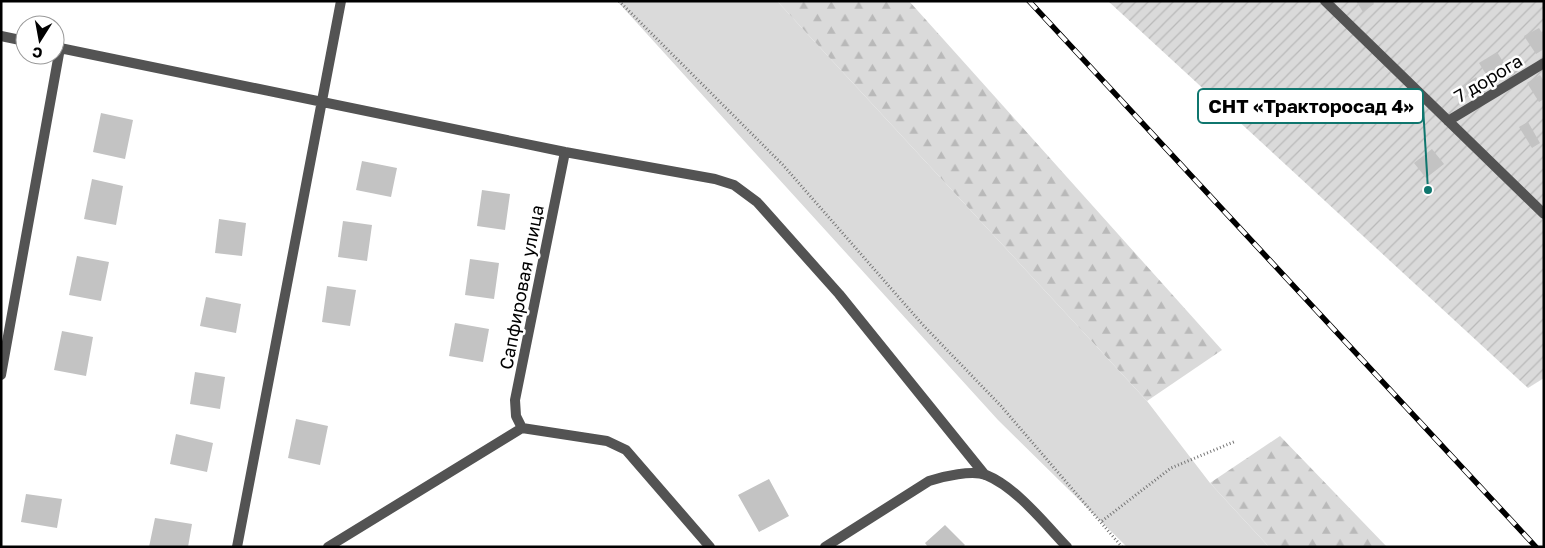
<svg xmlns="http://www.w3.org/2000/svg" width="1545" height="548" viewBox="0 0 1545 548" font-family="'Golos Text',sans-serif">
<defs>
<pattern id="forest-firs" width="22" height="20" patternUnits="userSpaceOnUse" patternTransform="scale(1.25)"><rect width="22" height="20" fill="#dadada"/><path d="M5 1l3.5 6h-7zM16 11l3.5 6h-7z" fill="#b9b9b9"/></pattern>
<pattern id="garden-furrows" width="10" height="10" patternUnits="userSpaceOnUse" patternTransform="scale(1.25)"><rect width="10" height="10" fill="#dadada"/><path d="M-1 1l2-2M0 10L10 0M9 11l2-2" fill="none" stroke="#b9b9b9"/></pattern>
</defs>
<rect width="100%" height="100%" fill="#fff"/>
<path fill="#dadada" d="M617,1H777L1147,401L1210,483L1269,547H1127L998,420Z"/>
<path fill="url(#forest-firs)" d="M777,1H909L1222,350L1147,401Z
M1280,436L1387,547H1269L1210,483Z"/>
<path fill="url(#garden-furrows)" d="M1108,1H1544V378L1528,388Z"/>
<path fill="#c3c3c3" d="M1356,1H1372L1374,4L1363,12Z
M1539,28L1544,36V49L1536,54L1524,36Z
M1497,52L1507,68L1489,79L1479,63Z
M1540,75L1544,81V99L1539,102L1527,83Z
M1476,77L1483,88L1468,97L1462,86Z
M101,113L133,120L125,159L93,152Z
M1528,122L1540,143L1532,148L1519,127Z
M1432,149L1444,164L1426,178L1414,163Z
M362,161L397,168L391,197L356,190Z
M92,179L123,186L116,225L84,219Z
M482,190L510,194L505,230L477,226Z
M219,219L246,223L242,256L215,253Z
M343,221L372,225L367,261L338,257Z
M77,256L109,262L101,301L69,295Z
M470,259L499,263L494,299L465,295Z
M327,286L356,290L350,326L322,322Z
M206,297L241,304L236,333L200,326Z
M455,323L489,329L483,362L449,356Z
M62,331L93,337L86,376L54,370Z
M195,372L225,377L220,409L190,404Z
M296,419L328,426L320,465L288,458Z
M176,434L213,443L207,472L170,464Z
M769,479L789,516L759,532L738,495Z
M26,494L62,499L57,528L21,522Z
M155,518L192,524L188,547H149Z
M945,525L965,545L963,547H928L925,543Z"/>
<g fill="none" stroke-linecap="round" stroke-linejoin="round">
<path stroke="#757575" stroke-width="3" stroke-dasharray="1 2.5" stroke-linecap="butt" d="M619,1L783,165L923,325L1001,406L1122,547
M1102,521L1171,468L1236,441"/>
<path stroke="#535353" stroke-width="10" d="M1,36L25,41
M55,47L565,152L715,179L734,185L757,202L839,294L985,475
M1,375L60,48
M522,428L516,416L515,400L565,152
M237,547L341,1
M328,547L522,428L607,441L626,450L710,547
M825,547L929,481C944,476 972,470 986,475C1016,487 1045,524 1067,547"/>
<path stroke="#535353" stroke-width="10" d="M1325,1L1544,214
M1448,121L1544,63"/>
<defs>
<path id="rail" d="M1029,1L1536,547"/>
</defs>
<use href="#rail" stroke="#000" stroke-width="5.5"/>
<use href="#rail" stroke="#fff" stroke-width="4" stroke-dasharray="11" stroke-linecap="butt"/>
</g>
<g text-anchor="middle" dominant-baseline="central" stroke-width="5" stroke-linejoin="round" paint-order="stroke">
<g font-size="18" fill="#000" stroke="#fff">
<text transform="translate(1488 78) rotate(-31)">7 дорога</text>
<text transform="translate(521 287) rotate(-79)">Сапфировая улица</text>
</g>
</g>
<path fill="none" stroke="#0f766e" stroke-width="2" d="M1428 190L1423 106"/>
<circle fill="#0f766e" stroke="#fff" stroke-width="2" cx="1428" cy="190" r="5"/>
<rect fill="#fff" stroke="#0f766e" stroke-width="2" x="1198" y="89" width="225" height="34" rx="5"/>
<g font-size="19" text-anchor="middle" font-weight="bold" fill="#000">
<text x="1311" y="113">СНТ «Тракторосад 4»</text>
</g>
<rect width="1545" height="548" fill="none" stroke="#000000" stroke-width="5"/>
<g transform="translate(40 40) rotate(191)"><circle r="24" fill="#ffffff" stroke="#999999"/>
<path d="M0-4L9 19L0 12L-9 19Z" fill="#000000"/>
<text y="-8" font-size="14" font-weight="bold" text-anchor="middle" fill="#000000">С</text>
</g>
</svg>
